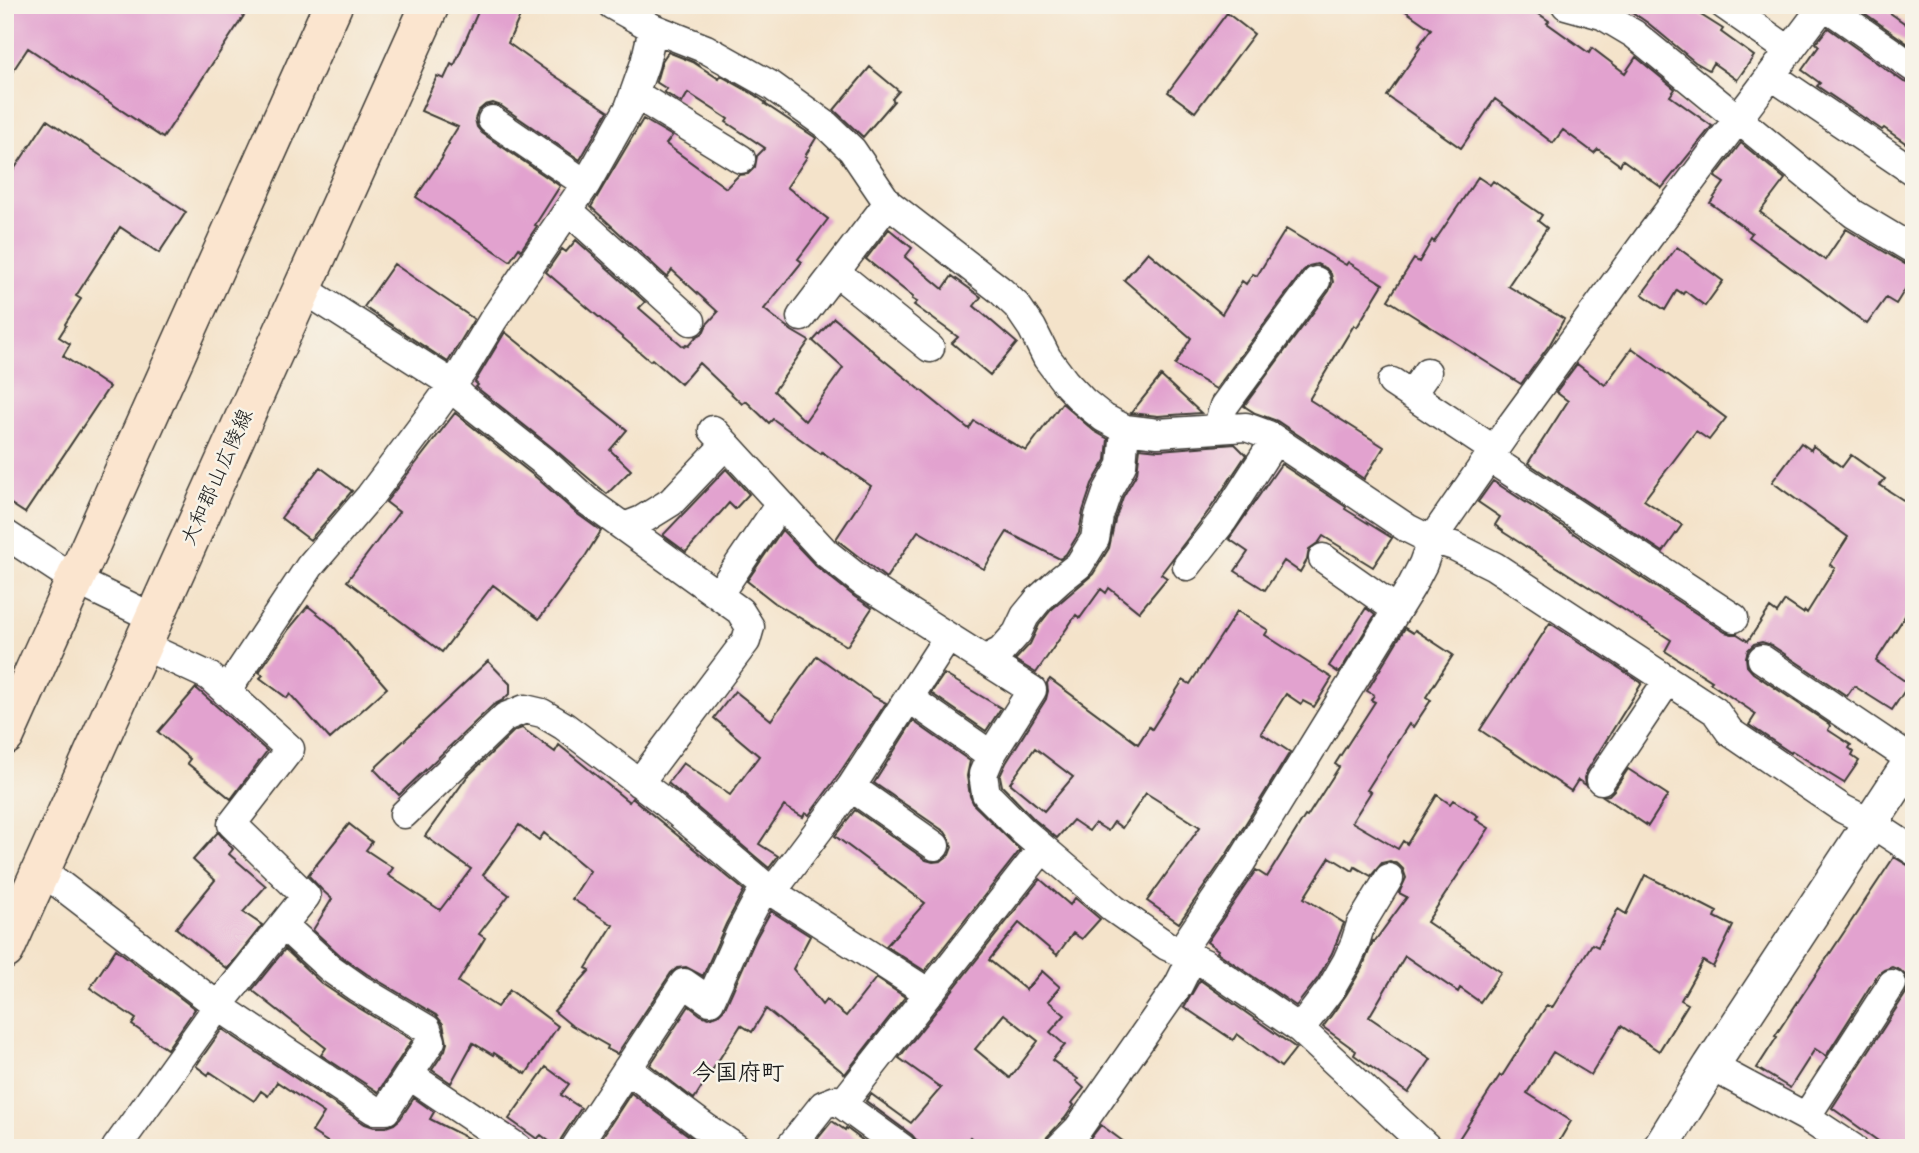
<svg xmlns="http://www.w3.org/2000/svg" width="1919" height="1153" viewBox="0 0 1919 1153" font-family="'Architects Daughter','Klee One',sans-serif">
<rect width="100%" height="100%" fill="#f7f3e8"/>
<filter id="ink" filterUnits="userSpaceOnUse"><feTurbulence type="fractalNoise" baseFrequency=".0143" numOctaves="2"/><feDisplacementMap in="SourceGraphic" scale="14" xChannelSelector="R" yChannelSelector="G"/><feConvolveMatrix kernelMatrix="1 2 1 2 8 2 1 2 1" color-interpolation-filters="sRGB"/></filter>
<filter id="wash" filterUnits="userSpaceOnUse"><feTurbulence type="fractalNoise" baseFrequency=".00686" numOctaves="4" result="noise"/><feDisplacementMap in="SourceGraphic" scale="28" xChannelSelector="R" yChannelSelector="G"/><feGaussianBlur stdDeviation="1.57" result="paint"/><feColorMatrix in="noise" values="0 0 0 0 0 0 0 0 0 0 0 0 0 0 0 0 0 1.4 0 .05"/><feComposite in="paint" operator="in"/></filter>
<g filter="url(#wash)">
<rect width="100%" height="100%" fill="#f4e3ca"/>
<g id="blocks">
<path fill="#e2a2cf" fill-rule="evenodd" d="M5,5H251L163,138L28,48L5,83Z
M481,5H525L508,43L543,68L608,111L580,160L501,106L493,103L485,105L478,111L475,119L477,127L482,133L560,186L535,225L537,226L521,250L519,248L510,261L416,197L443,157L442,156L449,144L448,143L458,127L421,111L437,76L444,79L451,64L454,66Z
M1397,5H1526L1549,21L1547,23L1589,53L1592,48L1625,73L1636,57L1675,89L1670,96L1712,126L1662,188L1623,160L1620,165L1598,149L1594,153L1563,130L1553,143L1495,99L1461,148L1387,96L1420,48L1418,47L1431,29Z
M1622,5H1685L1723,29L1721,32L1754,56L1737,80L1713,63L1709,70L1695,62L1648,23Z
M1853,5H1879L1914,30V48Z
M1227,13L1254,34L1195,112L1168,92Z
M1828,28L1904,82L1914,84V149L1884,128L1882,130L1817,86L1820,83L1802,70L1819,46L1816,43Z
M668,52L693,62L719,79L721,76L753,94L766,103L765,104L816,138L805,156L807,157L787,187L828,219L798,259L802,262L764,309L792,331L809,341L774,391L805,421L843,368L813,341L834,318L881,358L969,429L974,421L1026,451L1062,403L1094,431L1108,439L1106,460L1092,484L1083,511L1079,533L1066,554L1060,559L1007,532L984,569L918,531L886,578L836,539L871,486L822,452L821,454L773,419L769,423L746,401L742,404L699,363L681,384L652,359L650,361L546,272L562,249L566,252L576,240L645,302L639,308L684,347L686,345L688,346L696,337L703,333L707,324L718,312L672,270L667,277L591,207L643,119L672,136L666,144L726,188L739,175L748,174L755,167L757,156L765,148L726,122L728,119L688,93L682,103L664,92L667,89L656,82L662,61Z
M870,67L899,91L892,99L894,101L863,137L834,110Z
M47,120L186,212L159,253L120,227L76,296L81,299L65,324L66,326L59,337L70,344L63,356L109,387L25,513L5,500V183Z
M1741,143L1785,179L1760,212L1825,260L1846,229L1905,264L1914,267V275L1896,304L1886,298L1867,324L1749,237L1752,233L1710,203L1724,183L1715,177Z
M1478,177L1490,185L1493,181L1542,215L1538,221L1547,228L1508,286L1564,319L1550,344L1521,384L1388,300L1414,259L1419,262L1432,240L1434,242Z
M889,229L912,248L905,257L943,289L952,276L981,297L974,306L1017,343L990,375L952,343L958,337L914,305L917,302L912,299L913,297L866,259Z
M1286,229L1346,265L1348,262L1383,284L1357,327L1354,325L1310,398V400L1384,447L1364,479L1277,421L1255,413L1244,406L1329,291L1333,282L1331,274L1326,268L1317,264L1309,266L1303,271L1216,389L1175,365L1191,338L1124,280L1148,252L1222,314L1242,281L1246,284L1253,274L1257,276Z
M1677,247L1723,281L1705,306L1685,291L1683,294L1677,290L1665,310L1642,294Z
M394,264L474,319L448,362L364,307Z
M505,332L627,430L610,450L631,470L607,494L559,453L476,387L478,385L475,382Z
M1632,348L1726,418L1709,440L1696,431L1644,500L1682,525L1663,552L1528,463L1568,401L1556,392L1577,364L1605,385Z
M1161,376L1201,413L1158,416L1131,413Z
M455,413L538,479L576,513L601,531L586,555L539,619L493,585L442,652L347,581L399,512L386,502Z
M1801,443L1811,450L1813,446L1842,467L1851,455L1885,479L1880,485L1914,507V602L1876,661L1909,684L1892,710L1854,686L1847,696L1771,645L1762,642L1754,644L1748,650L1746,657L1747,666L1753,673L1829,724L1830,726L1828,730L1851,745L1849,748L1854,752L1852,756L1859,761L1844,783L1792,751L1791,753L1749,725L1756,714L1710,683L1712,681L1665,651L1671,640L1503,532V531L1495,525L1500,517L1478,502L1493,481L1725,632L1732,634H1737L1748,641L1770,608L1777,613L1785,601L1803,613L1805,611L1807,613L1835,568L1830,565L1848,537L1772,482Z
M1235,444L1246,455L1210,509L1161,574L1167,578L1139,612L1109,588L1106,593L1101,589L1080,618L1076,615L1036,673L1015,660L1030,644L1039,625L1051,610L1093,574L1109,548L1115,520L1123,497L1137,473L1140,448L1159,450Z
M1281,464L1346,507L1345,509L1392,538L1373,567L1323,536L1319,542L1309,549L1307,560L1300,572L1284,561L1265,590L1235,571L1248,552L1229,539Z
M320,467L352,491L310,540L281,518Z
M726,469L749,494L735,509L729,503L686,552L663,535Z
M782,530L816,566L855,597L872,608L847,646L775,603L747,581Z
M308,606L332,625L387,688L330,739L290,694L287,698L260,678L263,675L259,672L289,629Z
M1366,608L1375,615L1339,673L1329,666Z
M1237,611L1268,630L1265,635L1332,678L1314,707L1303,701L1301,704L1286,694L1261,733L1290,752L1228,852L1179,923L1147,901L1200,827L1146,793L1122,828L1114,822L1108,831L1095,823L1089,831L1073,820L1057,838L1035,820L1002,786L1000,776L1006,763L1046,699L1048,691L1047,683L1050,679L1138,744L1149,727L1152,729L1183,680L1190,684ZM1035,748L1073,777L1044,811L1010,783Z
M1550,623L1642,683L1587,771L1585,778L1586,785L1578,780L1571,791L1480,730Z
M1405,628L1413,633L1415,630L1453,655L1426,697L1431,700L1413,727L1409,724L1367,790L1371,792L1352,822L1398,849L1403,841L1407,844L1437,795L1450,804L1453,800L1478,816L1475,819L1489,828L1427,922L1501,972L1480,1002L1460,988L1458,992L1405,956L1369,1017L1431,1059L1408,1093L1354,1055L1356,1051L1323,1027L1346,995L1362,968L1373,941L1374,942L1407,897L1399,893L1406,878L1403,869L1398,864L1390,861L1382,863L1371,876L1355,867L1353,871L1330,857L1304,898L1344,923L1332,953L1318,978L1296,1006L1217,952L1218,950L1207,942L1256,870L1267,877L1305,816L1307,817L1339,767L1335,764L1375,702L1371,700L1374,695L1367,691Z
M817,656L874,697L886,703L837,777L809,815L805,813L803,817L784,806L759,844L778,856L769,868L668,783L683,763L730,795L759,756L714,718L735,691L771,720Z
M488,661L510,684V693L503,700L493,705L399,795L374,769Z
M944,674L1001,708L986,731L931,693Z
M196,688L267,751L231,799L187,763L190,759L158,732Z
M913,721L970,761L967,776L970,796L974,805L1020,850L925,971L886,946L925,903L835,836L855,810L926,860L933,862L941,861L949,855L952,847L950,840L945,832L874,783Z
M522,728L555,752L559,745L629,802L632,798L744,890L726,924L703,976L686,967L677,968L671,973L617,1054L607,1049L608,1046L571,1025L554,1011L590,970L586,968L613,925L572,899L590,871L544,833L539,840L519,825L483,875L509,895L479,934L485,938L458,982L497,1007L510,990L558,1026L526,1074L494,1053L493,1055L473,1043L451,1083L432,1070L445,1050L447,1043L443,1024L436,1015L367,974L341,956L313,930L332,899L322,890L308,875L349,824L372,842L366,850L393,868L388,875L440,910L471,869L425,836L467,777L514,731Z
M1628,769L1668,795L1648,826L1603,796L1609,795L1614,790Z
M218,832L233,849L229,854L266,886L243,912L262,925L227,969L176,928L215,880L193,860Z
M1894,857L1914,869V1136L1906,1148H1888L1832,1108L1906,993L1908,986L1907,977L1900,970L1892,967L1884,970L1878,974L1826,1056L1815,1049L1790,1088L1757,1068L1777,1037L1775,1036Z
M1645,875L1717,912L1715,917L1733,926L1713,967L1703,961L1681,1000L1688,1004L1659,1051L1621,1026L1591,1075L1553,1052L1527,1093L1571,1121L1555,1148H1453L1500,1075L1502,1076L1547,1005L1552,1008L1592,944L1598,947L1618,909L1626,914Z
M1040,879L1070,905L1075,898L1100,919L1082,939L1073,933L1057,955L1019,923L989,960L1026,990L1042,971L1060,987L1048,1001L1065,1015L1050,1032L1065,1045L1052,1060L1078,1079L1076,1081L1084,1088L1072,1103L1074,1105L1065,1118L1047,1137L1043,1148H983L970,1137L961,1148H918L917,1141L912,1135L866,1101L871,1094L911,1123L941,1088L899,1058ZM1004,1014L1038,1041L1010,1078L975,1049Z
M771,911L810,936L793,969L822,1005L826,1000L846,1016L876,978L905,997L845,1074L766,1009L752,1032L741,1025L694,1099L650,1065L689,1006L701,1015L709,1018L718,1015L725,1008L756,938Z
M116,949L195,1009L167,1049L132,1025L136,1019L90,988Z
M285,949L321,983L349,1002L412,1040L378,1092L321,1055L326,1048L252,990Z
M1200,980L1296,1048L1281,1067L1237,1034L1233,1040L1184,1007Z
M222,1029L365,1124L374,1127H386L394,1124L400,1119L414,1098L434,1112L430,1119L487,1148H337L312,1132L324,1113L277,1082L268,1096L261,1091L254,1101L210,1072L208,1075L196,1066Z
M546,1067L569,1084L561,1095L581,1108L561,1139L558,1148L541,1135L537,1139L509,1119Z
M631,1093L696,1141L706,1148H595Z
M832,1121L845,1130L846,1128L873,1148H810Z
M1101,1125L1132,1148H1083Z"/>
</g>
</g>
<g filter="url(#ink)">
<use href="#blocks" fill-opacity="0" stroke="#3c3a36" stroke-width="2"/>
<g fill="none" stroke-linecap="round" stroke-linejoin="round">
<defs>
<path id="minor" d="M612,5L653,28L706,49L772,86L826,125L852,150L888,203L1000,290L1017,306L1032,328L1047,358L1065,382L1083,401L1104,418L1125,429L1158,433L1246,427L1268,435L1407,528L1423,536L1454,546L1494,566L1715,711L1730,732L1843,809L1871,823L1914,851
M1566,5L1602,15L1634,34L1854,214L1914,250
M1724,5L1790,51
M1824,5L1914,68
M1772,76L1914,172
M635,94L741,159
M492,120L586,184
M568,210L691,321
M836,272L930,348
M302,288L443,378L463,398L549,466L586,500L740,611L750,627L746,641L639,783
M801,317L888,203
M1392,382L1494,450
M1411,395L1427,372
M1217,429L1224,406L1316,281
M713,430L826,553L865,584L1032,690L991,755L983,774L986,794L1024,832L1114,909L1167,946L1204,963L1300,1029L1428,1148
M1488,457L1734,618
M624,527L642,520L671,502L726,444
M5,534L75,580L154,618
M1323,558L1397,610
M1187,566L1224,519L1275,440
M718,595L780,504
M1762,659L1912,760
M984,660L1001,651L1017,633L1025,616L1039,599L1061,579L1079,565L1095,539L1099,516L1108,490L1122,465L1125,429
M226,692L310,566L370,496L427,420L463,370L493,320L586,184L629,108L645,63L653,28
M909,698L991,755
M1601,780L1668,680
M851,787L935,846
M404,814L505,717L525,709L542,713L564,726L666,803L772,892L929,993
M41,870L218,1006L374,1110H386L431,1041L427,1029L358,988L331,969L283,925
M772,892L851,787L948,637
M1180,952L1242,861L1411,587L1423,564L1432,539L1510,427L1651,234L1824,5
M1300,1029L1332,987L1347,961L1355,943L1361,924L1389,878
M1711,1066L1806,1117L1853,1148
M627,1069L706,1128L736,1148
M409,1075L518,1148
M842,1104L1043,848
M1806,1117L1892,984
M116,1148L218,1006L306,896L232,824L290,749L209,676L142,645
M575,1148L684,983L710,1001L741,931L765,886
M789,1148L823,1105L836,1100L902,1148
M1059,1148L1078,1129L1178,986L1192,958"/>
<path id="tertiary" d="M1660,1148L1711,1066L1914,757"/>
<path id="secondary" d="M5,736L333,5
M5,950L430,5"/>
</defs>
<use href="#minor" stroke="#3c3a36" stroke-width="31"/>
<use href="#tertiary" stroke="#3c3a36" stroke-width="38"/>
<use href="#secondary" stroke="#3c3a36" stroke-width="41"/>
<use href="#minor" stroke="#fff" stroke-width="28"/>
<use href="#tertiary" stroke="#fff" stroke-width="35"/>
<use href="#secondary" stroke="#fbe5cf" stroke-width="38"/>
</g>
</g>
<g text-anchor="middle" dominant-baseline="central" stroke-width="5" stroke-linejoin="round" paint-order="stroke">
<g font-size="21" fill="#1c1c1c" stroke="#f7f3e8">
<text transform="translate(217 477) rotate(-66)">大和郡山広陵線</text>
</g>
<g font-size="23" font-weight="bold" fill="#1c1c1c" stroke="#f7f3e8">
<text x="738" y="1073">今国府町</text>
</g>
</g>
<rect width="1919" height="1153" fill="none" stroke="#f7f3e8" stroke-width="28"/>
</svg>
